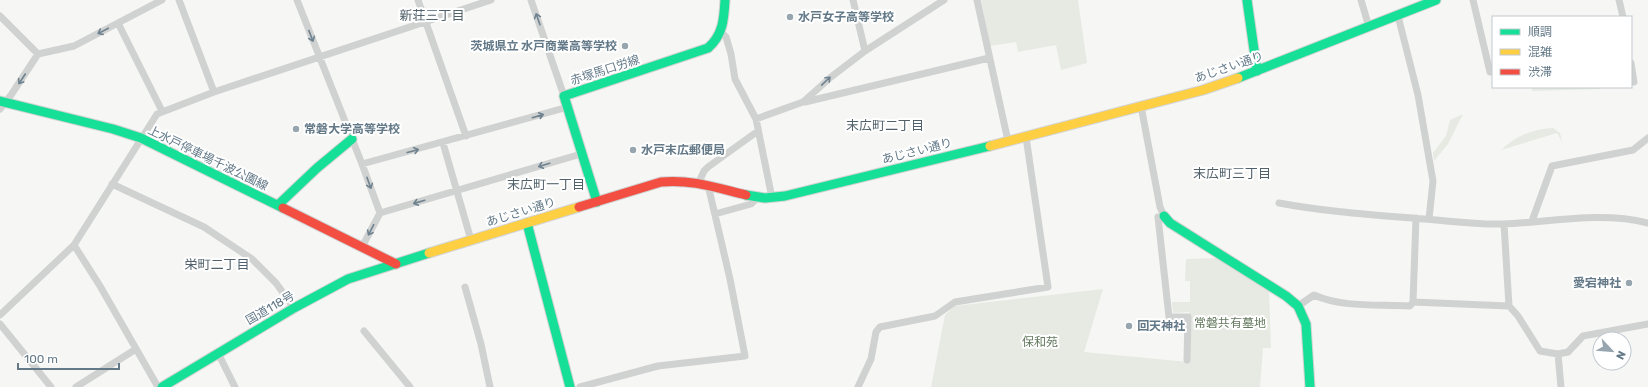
<svg xmlns="http://www.w3.org/2000/svg" width="1648" height="387" viewBox="0 0 1648 387" font-family="Rubik,'Noto Sans JP',sans-serif">
<rect width="100%" height="100%" fill="#f6f6f4"/>
<path fill="#e6eae2" d="M981,0H1078L1087,63L1061,70L1056,45L1018,52L1016,42L990,46Z
M1532,87H1600V89L1532,91Z
M1463,114L1448,144L1434,161L1433,153L1446,136L1450,120Z
M1553,128L1560,133L1562,142L1557,133L1501,150C1516,136 1532,129 1553,128Z
M1220,258L1269,290L1271,348H1263L1260,387H931L945,315L955,306L1103,289L1084,352L1188,362L1189,312L1173,313L1172,302H1190V281H1185L1186,259Z"/>
<g fill="none" stroke-linecap="round" stroke-linejoin="round">
<defs>
<path id="fast" d="M1247,0L1257,71
M1238,78L1436,0
M0,101L113,129L141,138L283,208
M746,195L765,198L785,196L990,146
M597,202L564,96L708,48C723,35 724,19 725,0
M278,205L317,168L352,139
M1164,216L1170,223L1286,296L1298,306L1306,324L1310,387
M527,223L570,387
M162,387L294,308L348,279L429,253"/>
<path id="slow" d="M990,146L1203,90L1238,78
M429,253L579,207"/>
<path id="jam" d="M579,207L661,182C691,179 717,188 746,195
M283,208L396,264"/>
</defs>
<use href="#fast" stroke="#d1d3d4" stroke-width="11"/>
<use href="#slow" stroke="#d1d3d4" stroke-width="11"/>
<use href="#jam" stroke="#d1d3d4" stroke-width="11"/>
<path stroke="#d0d1d1" stroke-width="7" d="M179,0L214,92
M297,0L362,164L380,213L362,247
M418,0L466,136
M531,0L564,96
M853,0L865,51
M977,0L1008,141
M1361,0L1369,27
M1473,0L1490,72
M1619,0L1623,17
M0,16L38,54
M1398,16L1418,95L1430,164L1433,181L1429,219
M118,23L162,111
M721,32L726,37L731,54L735,79L756,119L772,198
M1631,63L1634,82
M805,102L989,58
M1141,106L1160,207L1164,216
M0,109L11,95L38,54L74,46L162,0
M756,119L803,102L831,77L865,51L944,0
M443,143L471,240
M362,164L568,107
M699,182L704,171L708,167L758,131
M112,184L204,227L252,259L276,283L294,308
M1279,203C1327,212 1376,215 1424,219C1450,221 1477,225 1503,224C1551,222 1601,211 1648,223
M380,213L581,154
M715,214L751,204L758,197
M1158,217L1169,317H1188L1187,360
M1532,221L1552,166L1633,150L1648,138
M74,245L100,286L158,387
M465,287L481,344L490,387
M1413,302L1416,218
M1298,306L1314,295C1343,308 1378,304 1410,306L1413,302L1509,306L1504,224
M1509,306L1518,316L1540,351L1558,354L1568,352L1583,336L1648,324
M0,315L74,245L157,114L214,92L491,0
M0,324L51,387
M364,331L410,387
M218,353L235,387
M1558,354L1561,387
M76,387L136,349
M580,387L658,366L745,356L730,279L708,185
M858,387L871,359L876,332L880,327L935,316L955,302L1048,287L1026,137"/>
<use href="#fast" stroke="#16e098" stroke-width="9"/>
<use href="#slow" stroke="#ffcf43" stroke-width="9"/>
<use href="#jam" stroke="#f24e42" stroke-width="9"/>
</g>
<defs><path id="oneway-shaft" d="M-6 0H5M1.5-3L5.5 0L1.5 3" fill="none" stroke-width="1.6" stroke-linecap="round" stroke-linejoin="round"/></defs>
<g stroke="#6e828f">
<use href="#oneway-shaft" transform="translate(538 19) rotate(-109)"/>
<use href="#oneway-shaft" transform="translate(103 31) rotate(152)"/>
<use href="#oneway-shaft" transform="translate(311 36) rotate(69)"/>
<use href="#oneway-shaft" transform="translate(22 79) rotate(123)"/>
<use href="#oneway-shaft" transform="translate(826 81) rotate(-44)"/>
<use href="#oneway-shaft" transform="translate(538 116) rotate(-16)"/>
<use href="#oneway-shaft" transform="translate(413 151) rotate(-15)"/>
<use href="#oneway-shaft" transform="translate(544 165) rotate(163)"/>
<use href="#oneway-shaft" transform="translate(369 183) rotate(70)"/>
<use href="#oneway-shaft" transform="translate(419 202) rotate(164)"/>
<use href="#oneway-shaft" transform="translate(371 230) rotate(117)"/>
</g>
<g fill="#96a5ae" stroke="#fff" stroke-width="1.5">
<circle cx="790" cy="17" r="4"/>
<circle cx="625" cy="46" r="4"/>
<circle cx="296" cy="129" r="4"/>
<circle cx="633" cy="150" r="4"/>
<circle cx="1629" cy="283" r="4"/>
<circle cx="1129" cy="326" r="4"/>
</g>
<g text-anchor="middle" dominant-baseline="central" stroke-width="4" stroke-linejoin="round" paint-order="stroke">
<g font-size="12" font-weight="bold" fill="#637988" stroke="#fff" text-anchor="start">
<text x="798" y="17">水戸女子高等学校</text>
<text x="617" y="46" text-anchor="end">茨城県立 水戸商業高等学校</text>
<text x="304" y="129">常磐大学高等学校</text>
<text x="641" y="150">水戸末広郵便局</text>
<text x="1621" y="283" text-anchor="end">愛宕神社</text>
<text x="1137" y="326">回天神社</text>
</g>
<g font-size="12" fill="#637988" stroke="#fff">
<text transform="translate(1229 67) rotate(-19)">あじさい通り</text>
<text transform="translate(605 70) rotate(-18)">赤塚馬口労線</text>
<text transform="translate(917 151) rotate(-14)">あじさい通り</text>
<text transform="translate(208 158) rotate(26)">上水戸停車場千波公園線</text>
<text transform="translate(521 212) rotate(-17)">あじさい通り</text>
<text transform="translate(270 308) rotate(-30)">国道118号</text>
</g>
<g font-size="12" fill="#65795f" stroke="#fff">
<text x="1230" y="323">常磐共有墓地</text>
<text x="1040" y="342">保和苑</text>
</g>
<g font-size="13" fill="#52626c" stroke="#fff">
<text x="432" y="15">新荘三丁目</text>
<text x="885" y="125">末広町二丁目</text>
<text x="1232" y="173">末広町三丁目</text>
<text x="546" y="184">末広町一丁目</text>
<text x="217" y="264">栄町二丁目</text>
</g>
</g>
<rect x="1492" y="16" width="140" height="72" fill="#ffffff" stroke="#c1c9cf"/>
<rect x="1500" y="29" width="20" height="6" fill="#16e098" stroke="#c1c9cf"/>
<text x="1528" y="36" font-size="12" fill="#637988">順調</text>
<rect x="1500" y="49" width="20" height="6" fill="#ffcf43" stroke="#c1c9cf"/>
<text x="1528" y="56" font-size="12" fill="#637988">混雑</text>
<rect x="1500" y="69" width="20" height="6" fill="#f24e42" stroke="#c1c9cf"/>
<text x="1528" y="76" font-size="12" fill="#637988">渋滞</text>
<g transform="translate(1612 351) rotate(116)"><circle r="19" fill="#ffffff" stroke="#c1c9cf"/>
<path d="M0-3L7 15L0 10L-7 15Z" fill="#96a5ae"/>
<text y="-6" font-size="11" font-weight="bold" text-anchor="middle" fill="#637988">N</text>
</g>
<path d="M18 363v6h101v-6" fill="none" stroke="#637988" stroke-width="2"/>
<text x="24" y="363" font-size="12" fill="#637988" stroke="#ffffff" stroke-width="3" paint-order="stroke">100 m</text>
</svg>
